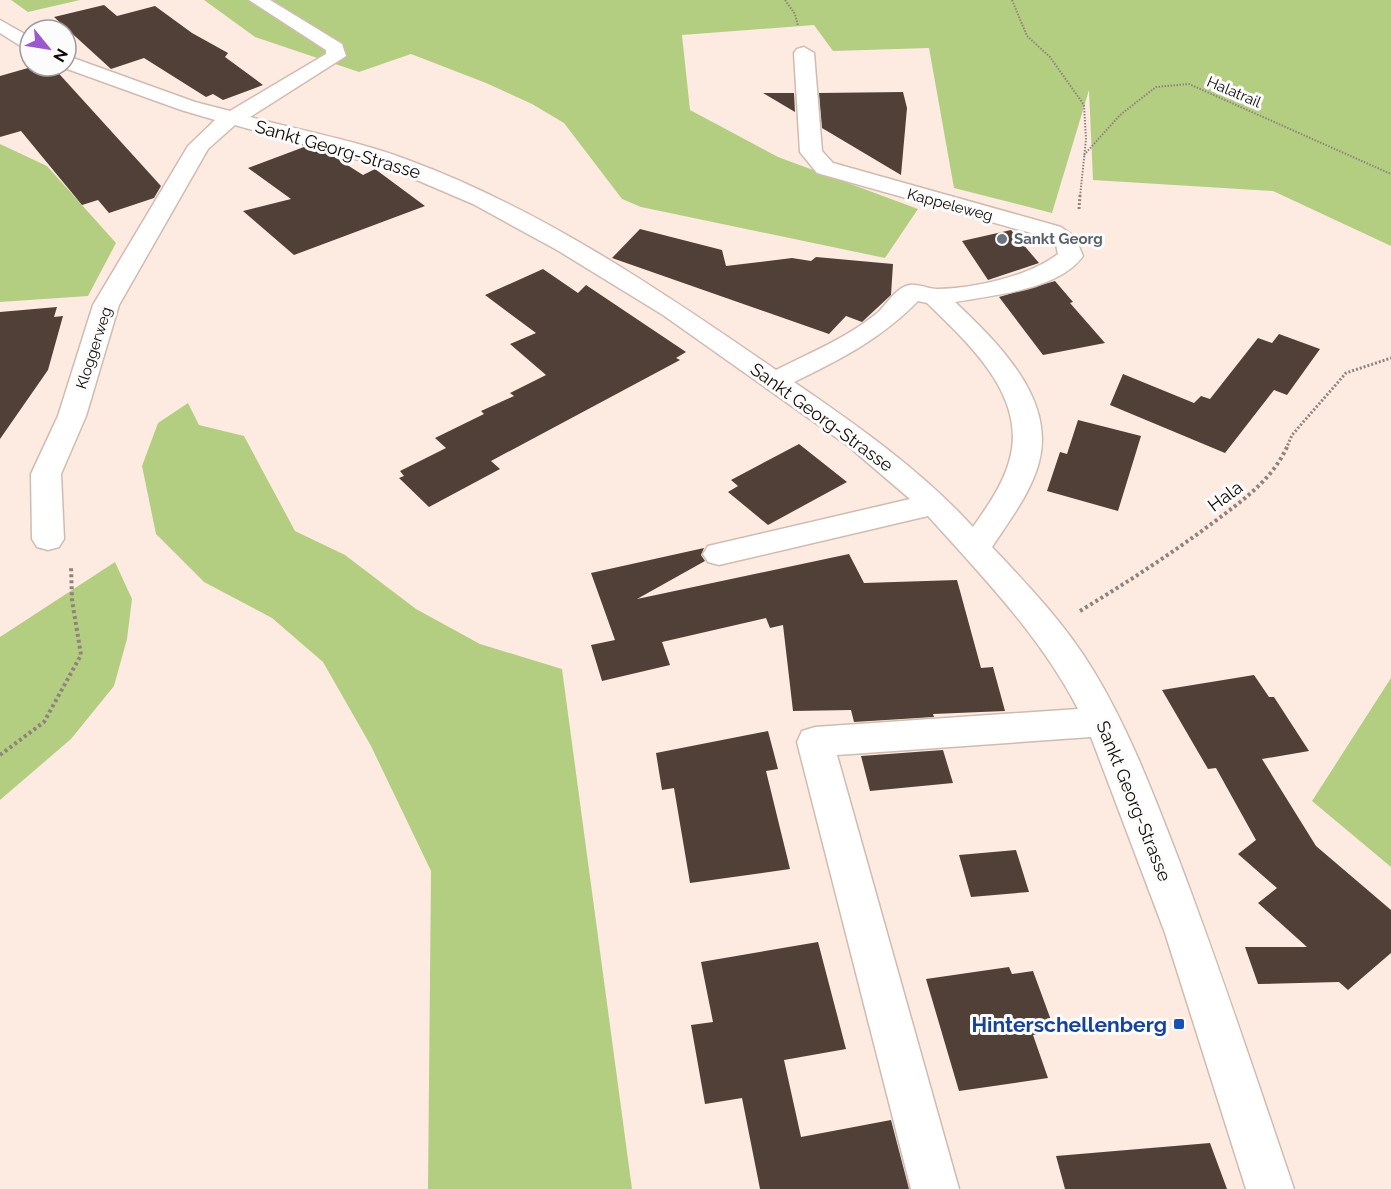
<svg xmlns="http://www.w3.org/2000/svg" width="1391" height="1189" viewBox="0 0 1391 1189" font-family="Raleway,sans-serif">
<rect width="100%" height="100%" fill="#fdebe2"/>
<path fill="#b3ce80" d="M11,0H80L28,12Z
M204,0H1391V246L1273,191L1093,180L1089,90L1052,213L954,188L929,48L833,51L814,25L682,35L690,110L778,157L918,209L885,258L641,207L622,199L564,123L532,104L486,83L411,54L359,72L255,37Z
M0,144L47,166L116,243L88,296L0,302Z
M188,403L199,425L244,436L295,531L345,555L416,609L480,644L562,669L632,1189H428L431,871L371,746L323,662L272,618L204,582L156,534L142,466L158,423Z
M115,562L132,599L127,639L114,686L71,739L0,800V637Z
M1391,678V867L1312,801Z"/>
<path fill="#514037" d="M104,5L117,16L155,6L192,33L228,53L225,57L263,85L223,100L213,94L206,97L144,58L111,69L54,17Z
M35,66H52L161,186L154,198L109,213L98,200L82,205L21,131L0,137V76Z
M903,92L907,108L901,175L822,128L819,93Z
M763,93H794L795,112Z
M304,147L330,154L363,175L375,169L425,206L294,255L243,211L291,199L248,168Z
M640,229L722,250L726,266L792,258L811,261L816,257L893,264L891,295L862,322L846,316L829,334L612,258Z
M1011,230L1039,263L988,280L962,241Z
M543,269L578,293L586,285L686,352L676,358L680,360L491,461L500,469L429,507L399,478L404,476L400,471L446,448L435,438L484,414L481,411L514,396L510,393L546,375L510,344L536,333L485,295Z
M1055,281L1073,302L1070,303L1105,343L1043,355L999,297Z
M57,307L54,317L63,316L48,370L0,439V312Z
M1279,334L1320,349L1287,395L1274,390L1225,453L1110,405L1123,374L1194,403L1201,396L1210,399L1258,338L1272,343Z
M1078,420L1141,436L1118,511L1047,491L1060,452L1067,454Z
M799,444L847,482L768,525L728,492L738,486L731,480Z
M704,548L701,555L705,561L637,599L849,554L864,583L957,580L981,668L993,667L1005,711L933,714L934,717L854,722L851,710L793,711L783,625L770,628L766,618L662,642L670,665L602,681L591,645L615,640L591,573Z
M1254,675L1269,697H1274L1309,751L1262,759L1316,846L1391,910V953L1348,990L1339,982L1258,984L1245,947H1307L1258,903L1277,888L1238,854L1256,840L1216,768L1208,769L1162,690Z
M768,731L778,769L766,771L790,869L690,883L674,788L662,790L656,753Z
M943,750L953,783L870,791L861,756Z
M1016,850L1029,892L971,897L959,855Z
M818,942L846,1049L784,1060L801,1137L891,1120L909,1189H760L742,1098L705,1104L691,1025L713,1022L701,962Z
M1009,967L1012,974L1033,971L1055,1031L1033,1035L1048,1078L959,1091L926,979Z
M1210,1143L1227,1189H1065L1056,1156Z"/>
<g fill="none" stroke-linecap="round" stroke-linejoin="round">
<defs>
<path id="minor" d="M249,0H270L342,44L346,56L250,117C302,131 358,141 408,160C541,209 660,290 776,370C809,353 847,338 876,314C886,306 894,290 906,286C916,282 927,289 937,289C973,289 1030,276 1058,254L1056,245L1045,237L817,173L800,152L794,53L797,49L804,47L814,53L822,151L833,163L1061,227L1075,237L1083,256C1059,290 993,295 955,302C996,341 1056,398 1039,462C1031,493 1009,521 992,547C1028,585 1066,625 1093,670C1128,727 1153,793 1177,855C1219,965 1256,1077 1294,1189H1246L1165,933L1091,737L837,755L959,1189H911L797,742L802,731L815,727L1078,709C1041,637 982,576 928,516L719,565L708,562L703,554L708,546L910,499L848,446L663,315L557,250L473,204L391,169L235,125L208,149L119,305L86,416L61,474L64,539L59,547L48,550L37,547L32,539L31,474L58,416L93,305L188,146L215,120L181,110L59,66H66V56L73,58L195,102L230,111L326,54V50ZM918,301L927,303C968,343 1029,397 1009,462C1002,486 987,507 973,527C921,470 858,426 794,382C841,359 881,339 918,301Z
M0,20L30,37V52L0,33Z"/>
</defs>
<use href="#minor" stroke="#d0bbb0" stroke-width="3"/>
<path stroke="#90837d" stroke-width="2" stroke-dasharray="1.5 1.5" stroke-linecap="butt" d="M785,0L795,14L798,26
M1012,0L1027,36L1050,57L1084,105L1086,139L1080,197
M1084,155L1120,115L1156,87L1189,84L1391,174"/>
<path stroke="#90837d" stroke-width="3" stroke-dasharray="2 2" stroke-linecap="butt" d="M1079,209L1080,195
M1286,449L1292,435L1346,373L1391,358"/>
<path stroke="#90837d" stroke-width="4" stroke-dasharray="3 3" stroke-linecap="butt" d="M1080,611C1126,583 1171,554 1214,522C1243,500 1271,481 1287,447
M0,755L44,722L81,655L72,600L71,566"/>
<use href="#minor" fill="#fff" fill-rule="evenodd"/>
</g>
<circle fill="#6b7280" stroke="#fcfcfc" stroke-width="2" cx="1002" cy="239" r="6"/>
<rect fill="#1a4fb4" stroke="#fcfcfc" stroke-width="2" x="1173" y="1018" width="12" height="12" rx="3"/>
<g text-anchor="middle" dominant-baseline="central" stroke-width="6" stroke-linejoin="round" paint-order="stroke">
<g font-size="15" fill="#110a07" stroke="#fcfcfc">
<text transform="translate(1234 92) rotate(23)">Halatrail</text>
<text transform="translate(950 205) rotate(15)">Kappeleweg</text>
<text transform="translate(94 348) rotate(-72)">Kloggerweg</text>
</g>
<g font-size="15" font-weight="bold" fill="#5b616d" stroke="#fcfcfc" text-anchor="start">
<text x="1014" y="239">Sankt Georg</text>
</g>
<g font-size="18" fill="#110a07" stroke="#fcfcfc">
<text transform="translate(338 149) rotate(16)">Sankt Georg-Strasse</text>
<text transform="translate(822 417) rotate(36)">Sankt Georg-Strasse</text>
<text transform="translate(1225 496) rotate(-37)">Hala</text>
<text transform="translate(1134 801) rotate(68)">Sankt Georg-Strasse</text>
</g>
<g font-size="21" font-weight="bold" fill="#164399" stroke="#fcfcfc" text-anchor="end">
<text x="1167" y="1024">Hinterschellenberg</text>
</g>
</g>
<g transform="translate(48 48) rotate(120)"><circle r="28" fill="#fcfcfc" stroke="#9e9b9a" stroke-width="1.5"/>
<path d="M0-4.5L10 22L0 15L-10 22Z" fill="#9c59ce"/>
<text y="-9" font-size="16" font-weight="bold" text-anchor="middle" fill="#110a07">N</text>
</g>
</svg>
